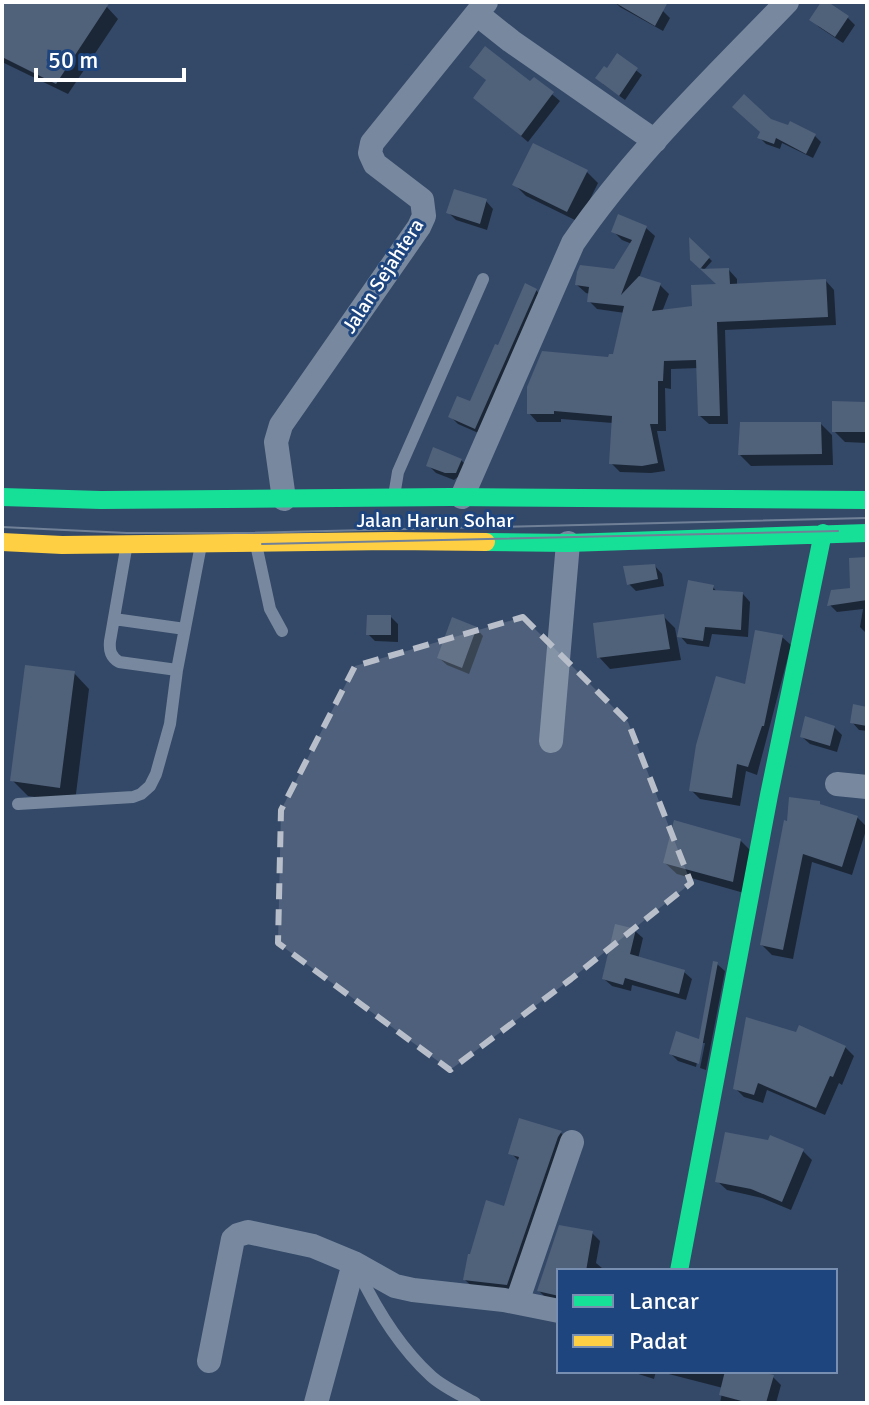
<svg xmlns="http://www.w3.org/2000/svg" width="869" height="1405" viewBox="0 0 869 1405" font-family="Signika,sans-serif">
<rect width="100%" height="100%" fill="#344968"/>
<path fill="#0007" d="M2,2H97L107,7L118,19L68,94L2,62Z
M615,2H648L663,11L670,18L663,31L620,7Z
M824,2L848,18L855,25L843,43L819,27L812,20Z
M618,56L642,75L625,100L603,84L607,71Z
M534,79L560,101L528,142L483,104L531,84Z
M770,120L815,136L821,142L813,158L782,143L780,149L766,144L760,138Z
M586,171L598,183L579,222L526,196L515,185Z
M486,201L493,209L487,230L456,220L449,213Z
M646,228L655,236L639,278L660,285L669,294L662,312L694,308L720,286L729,270L737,279V285L826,281L834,290L836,325L725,330L728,424H709L700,416L699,368L671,369V389L665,388L666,431H657L665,471L651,473L620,472L611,463L613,423L561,419V422H537L529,413L615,356L625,313L597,309L589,301L590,294L586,293L577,285L615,272L632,244L622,240L613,231Z
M709,258L712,261L704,270L692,259Z
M536,290L543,298L483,435L458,424L451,417L471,404L499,348Z
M867,404V443L845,442L834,431Z
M821,424L832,435L833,465L751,466L740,455Z
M461,460L469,468L454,480L436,473L428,465Z
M867,558V634L860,627L863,609L837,612L830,605L852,589Z
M655,566L662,574L664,586L636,591L629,584Z
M713,587L717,592L743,594L750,602L748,637L712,634L709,647L687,644L680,636Z
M663,616L675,628L681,660L610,669L599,657Z
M391,617L398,624V642L375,641L368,634Z
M476,628L483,636L469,674L447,665L439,658Z
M782,637L791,645L757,775L746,771L740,806L700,799L691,790Z
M74,673L89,689L75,802L28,796L12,780Z
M867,709V731L859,730L852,722Z
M834,727L842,735L837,752L810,744L802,737Z
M819,803L823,807L857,817L867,827L852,875L812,862L793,959L772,955L762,945Z
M740,840L752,852L744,893L677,874L665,863Z
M635,931L643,938L638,959L684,972L692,979L686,1000L632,985L631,991L612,986L604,979Z
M717,964L725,971L706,1070L700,1068L705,1043H701L696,1067L678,1061L671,1054L701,1041Z
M845,1047L854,1056L842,1085L839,1083L825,1115L767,1090L763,1103L744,1097L735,1088Z
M521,1120L561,1133L569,1141L515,1293L474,1288L465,1280L506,1208L520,1162L511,1153Z
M803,1151L812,1160L791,1210L762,1198L727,1190L717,1181Z
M592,1233L600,1241L596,1263L602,1268L616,1271H559V1301L547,1299L539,1291Z
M629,1371H656L654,1379Z
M657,1371H750L773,1377L781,1385L776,1403H720L723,1388Z"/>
<path fill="#50617a" d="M2,2H110L56,84L2,57Z
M614,2H668L655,26Z
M821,2H828L849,16L835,37L809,20Z
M485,46L530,81L534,77L554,92L521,136L473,98L486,80L469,67Z
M617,53L638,68L619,96L595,78L604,66L607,68Z
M744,94L771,119L788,125L790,121L816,134L806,154L776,138L774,144L757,138L760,132L732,107Z
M533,143L588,170L567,212L512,185Z
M454,189L487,199L480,224L446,213Z
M618,214L647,226L621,295L639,276L661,283L652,311L692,306L691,285L716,284L700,269L729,268L730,284L826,279L828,317L717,322L720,416H698L696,360L664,361L663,381H658V424H650L658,463L642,466L609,464L612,416L554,411V414H527V387L542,351L608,357L609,354H613L624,306L587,302L589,287L575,285L577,272L580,265L614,269L632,240L611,232Z
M689,237L710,257L700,269L690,260Z
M525,283L537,289L475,429L448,417L457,396L470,401L495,344L498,345Z
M832,401L867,402V432H832Z
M740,422H821L822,454L738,455Z
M433,447L462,459L456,473H445L426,466Z
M867,557V600L827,606L831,590L850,588L849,558Z
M655,564L658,579L627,585L623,566Z
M688,580L714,585L713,590L743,592L741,630L705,627L703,641L677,637Z
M664,614L670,649L597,658L593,623Z
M367,615H391V635H366Z
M452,617L477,627L462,668L437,658Z
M755,630L783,635L764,726H762L748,767L737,764L732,798L689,791L696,745L716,676L745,684Z
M25,665L75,671L60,788L10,781Z
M853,704L867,707V726L850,723Z
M805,716L835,726L830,746L800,737Z
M789,797L820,801V804L858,816L842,867L803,854L783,950L760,945L784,820L787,821Z
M674,820L741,839L733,882L663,863Z
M615,924L636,929L630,954L685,970L679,994L625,978L623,985L602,979Z
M713,961L718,962L699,1064L669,1054L676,1031L699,1039Z
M746,1017L796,1032L799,1025L846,1046L833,1077L830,1076L816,1108L758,1083L754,1095L733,1089Z
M519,1118L562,1131L558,1137L507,1285L463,1280L468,1254H470L486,1200L504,1206L519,1157L508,1154Z
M725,1132L768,1140L770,1135L804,1149L782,1202L751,1189L715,1182Z
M559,1225L593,1231L586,1271H559V1296L537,1291Z
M725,1371H757L774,1375L766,1403H749L719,1395Z"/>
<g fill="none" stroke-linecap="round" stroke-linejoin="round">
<path stroke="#78899f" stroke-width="12" d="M395,490L398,472L483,279
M126,549L110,641C109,651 111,657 119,662L177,670
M257,549L270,609L282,631
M114,619L185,629
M18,804L133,797L141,794L150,786L156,774L170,724L177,670L200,550
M356,1267C375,1307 398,1346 431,1376C443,1387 461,1395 475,1403"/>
<path stroke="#78899f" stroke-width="24" d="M477,14L511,41L655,141
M462,497L573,243C634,154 713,79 787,2
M284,499L276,442L281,425L419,227L424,216L422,200L375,164L370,153L372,143L486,2
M551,741L568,543
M837,784L867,787
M517,1302L572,1142
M209,1361L233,1239L238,1235L248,1232L313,1246L354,1263L395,1286L413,1290L504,1300L559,1311
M316,1403L354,1263"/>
<path stroke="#16e098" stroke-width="18" d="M2,497L101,500L451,497L867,500
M486,542L568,543L867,533
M679,1271L769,795L823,533"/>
<path stroke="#ffcf43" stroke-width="18" d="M2,542L62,545L391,541L486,542"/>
<path stroke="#708097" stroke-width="2" d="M2,527L127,533H246L867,518
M262,544L838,531"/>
</g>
<path fill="#b8bfca" fill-opacity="0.2" stroke="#b8bfca" stroke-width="6" stroke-dasharray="16 10" stroke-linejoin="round" d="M523,617L628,722L691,883L571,979L450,1070L278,943L281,810L355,666Z"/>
<g text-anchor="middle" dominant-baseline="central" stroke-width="6" stroke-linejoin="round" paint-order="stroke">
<g font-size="20" fill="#fff" stroke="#1e457e">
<text transform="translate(383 276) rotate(-57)">Jalan Sejahtera</text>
<text x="435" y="520">Jalan Harun Sohar</text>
</g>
</g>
<rect width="869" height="1405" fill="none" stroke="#ffffff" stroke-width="8"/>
<rect x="557" y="1269" width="280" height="104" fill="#1e457e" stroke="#788fb2" stroke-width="2"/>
<rect x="573" y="1295" width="40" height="12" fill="#16e098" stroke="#788fb2" stroke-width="2"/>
<text x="629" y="1309" font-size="24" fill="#ffffff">Lancar</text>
<rect x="573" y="1335" width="40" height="12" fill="#ffcf43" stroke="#788fb2" stroke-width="2"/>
<text x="629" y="1349" font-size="24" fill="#ffffff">Padat</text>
<path d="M36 68v12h148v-12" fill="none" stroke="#ffffff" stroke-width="4"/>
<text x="48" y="68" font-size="24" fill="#ffffff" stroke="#1e457e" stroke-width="6" paint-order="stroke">50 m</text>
</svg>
